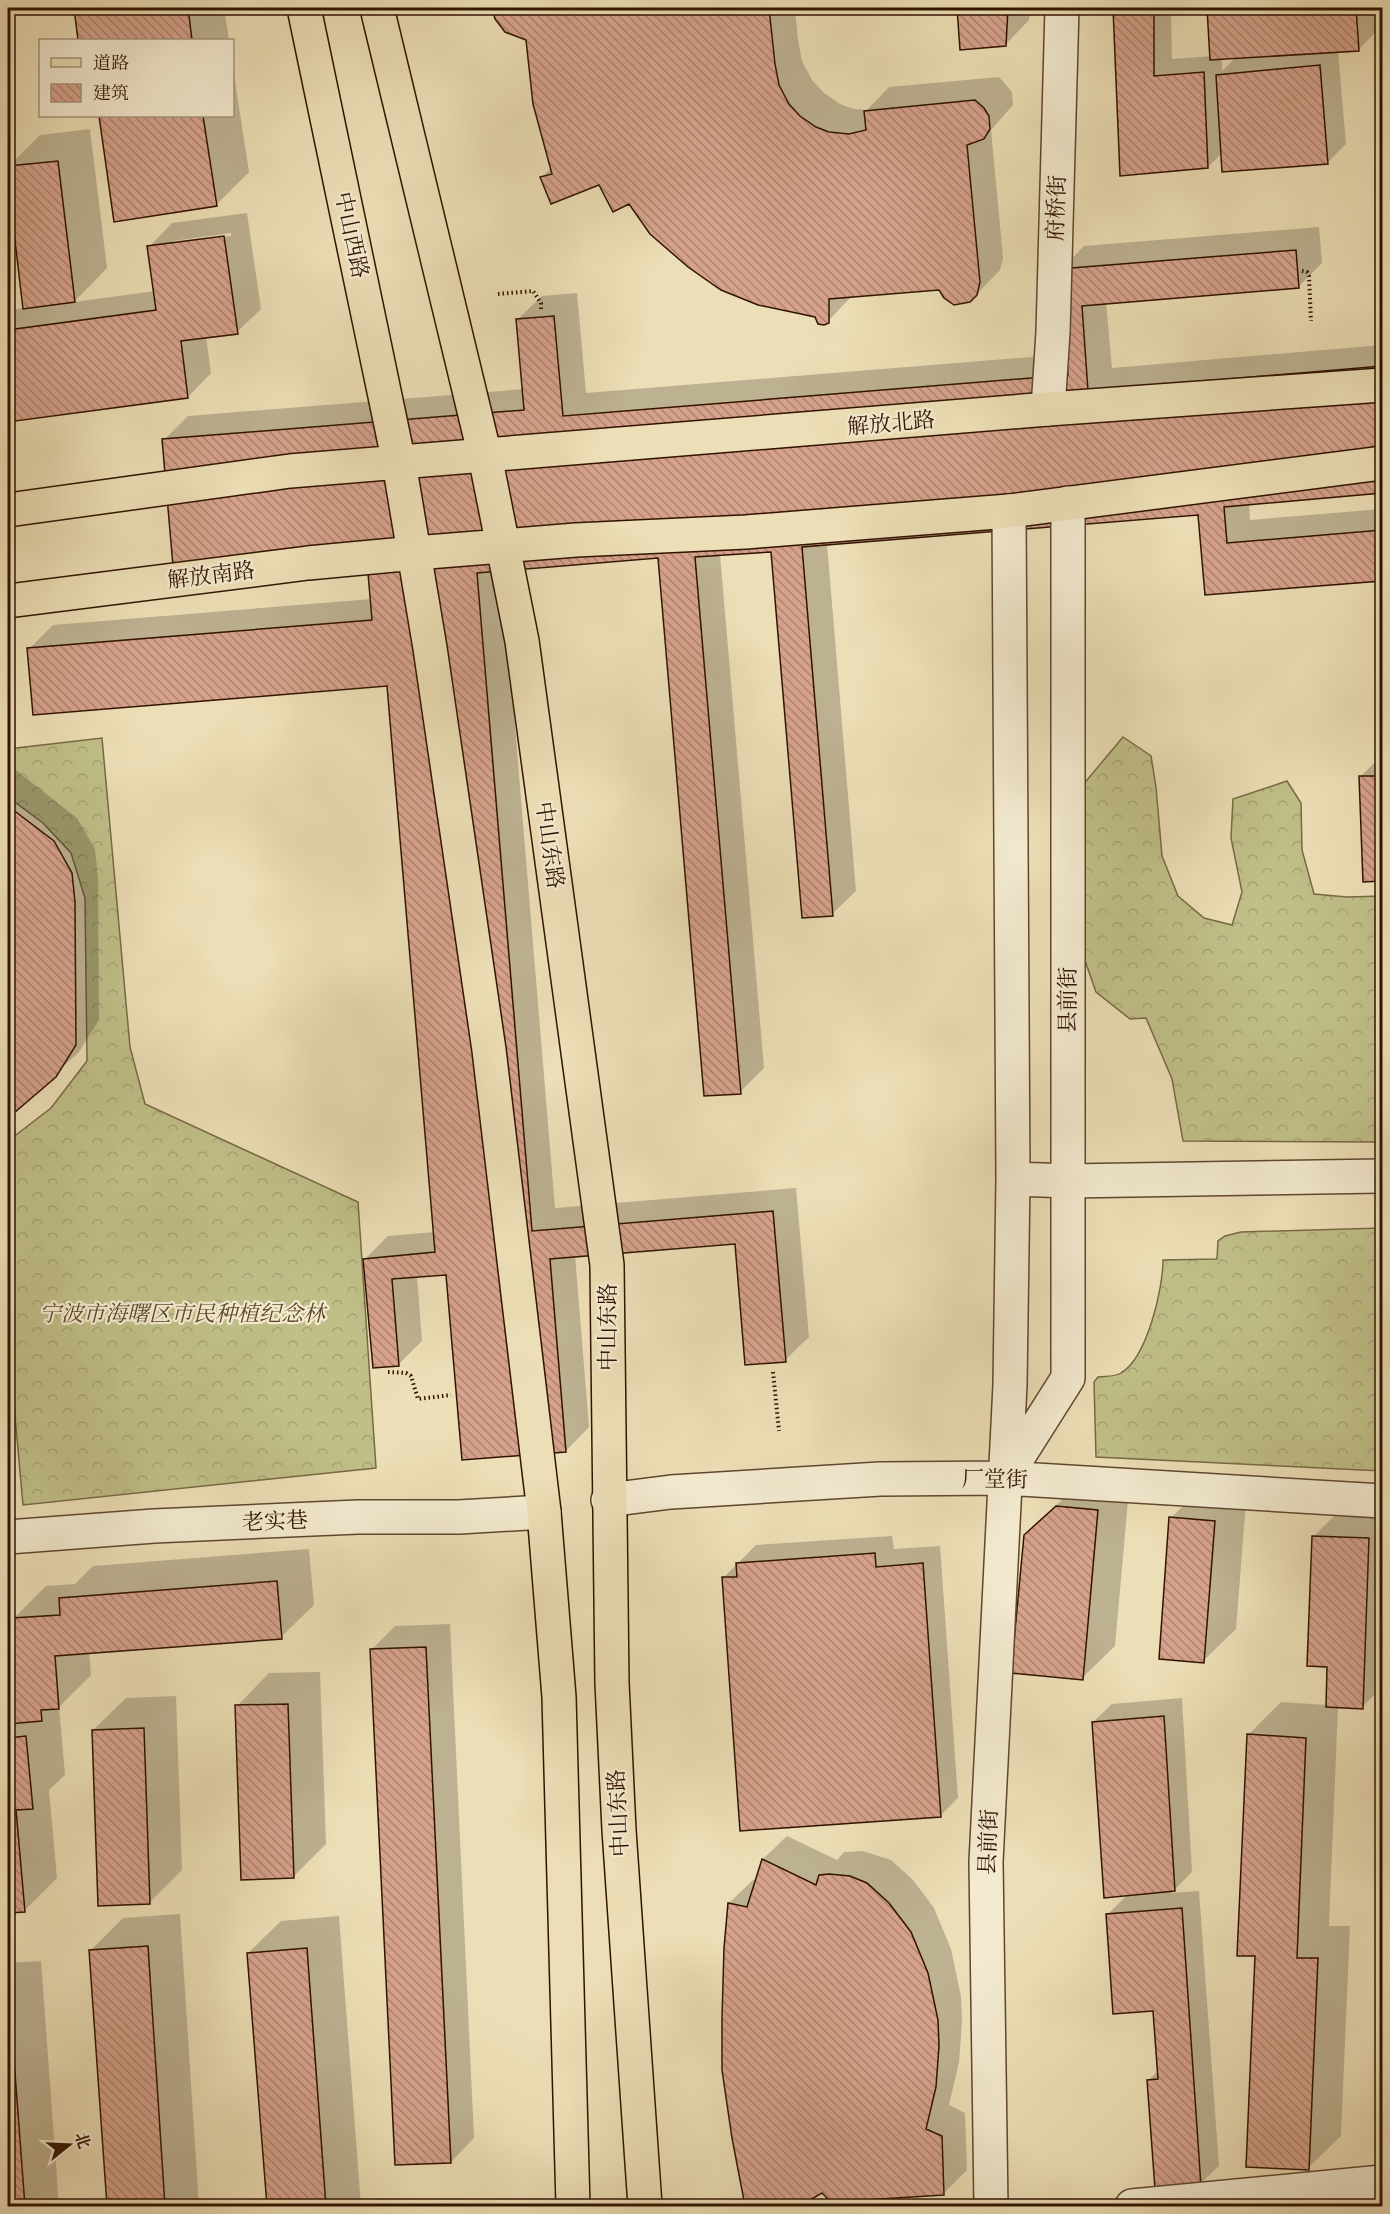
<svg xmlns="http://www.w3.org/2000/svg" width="1390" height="2214" viewBox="0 0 1390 2214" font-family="'IM FELL Great Primer','Noto Serif SC',serif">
<defs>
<pattern id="forest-crowns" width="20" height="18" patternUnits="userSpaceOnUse" patternTransform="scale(1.5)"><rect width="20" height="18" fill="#c0bf88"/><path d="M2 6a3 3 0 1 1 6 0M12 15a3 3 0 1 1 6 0" fill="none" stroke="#a5a374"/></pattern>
<pattern id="building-back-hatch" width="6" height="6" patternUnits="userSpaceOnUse" patternTransform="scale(1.5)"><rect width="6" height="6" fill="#d6a28c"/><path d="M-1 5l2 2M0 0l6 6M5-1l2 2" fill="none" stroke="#ae8370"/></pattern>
</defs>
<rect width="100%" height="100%" fill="#ecdeb6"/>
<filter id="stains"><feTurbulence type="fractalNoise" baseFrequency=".00333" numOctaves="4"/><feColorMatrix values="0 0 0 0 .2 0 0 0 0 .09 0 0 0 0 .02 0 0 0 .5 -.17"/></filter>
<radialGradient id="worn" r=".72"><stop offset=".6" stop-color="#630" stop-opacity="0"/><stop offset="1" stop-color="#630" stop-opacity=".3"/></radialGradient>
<path fill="url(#forest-crowns)" stroke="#786944" stroke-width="1.5" d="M1123,737L1151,756L1156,787L1162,856L1178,896L1204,918L1232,925L1242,892L1231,838L1233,799L1287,781L1301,803L1302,850L1314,894L1347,897L1382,896V1142L1183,1141L1172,1079L1146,1018L1130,1019L1096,992L1082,952L1072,798Z
M102,738L130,1047L145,1104L358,1202L376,1468L23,1505L8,1338V1141L51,1108L87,1061L85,898L71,853L43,823L8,797V749Z
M1382,1228V1471L1096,1457L1094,1382L1098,1377C1105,1376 1115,1377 1121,1373C1147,1358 1163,1289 1163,1260L1217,1259L1218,1241L1225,1236L1241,1232Z"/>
<path fill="#0003" fill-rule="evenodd" d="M75,8H224L229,40H79Z
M494,8H795L798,40L802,61L812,80L824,93L840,104L854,109L867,110L889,87L999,77L1012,92L1013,105L991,130L1003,258L1000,270L970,301L940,289L852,296L828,321L816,316L600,183L542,177L551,168L527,38L497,19Z
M958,8H1030L1029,20L1006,44L962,48Z
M1114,8H1171L1172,59L1212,56L1209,8H1380L1382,26L1358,50L1338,51L1346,144L1328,162L1222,153L1208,167L1121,174ZM1222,57H1236L1222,71Z
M232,62L249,172L216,205L116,220L101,116H232Z
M90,129L107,268L74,302L155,291L149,247L172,223L247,213L261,309L237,332L206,336L211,373L188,397L8,421V310L25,308L8,167L40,135ZM231,233V236L173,244V241Z
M1319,227L1322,263L1299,286L1106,302L1112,368L1382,345V492L1249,503L1250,520L1382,509V580L1206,594L1199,513L827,544L856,891L832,914L772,550L720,554L764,1068L740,1092L660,557L502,570L555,1208L796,1188L809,1337L785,1360L737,1242L575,1255L589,1427L566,1451L448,1273L417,1276L422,1341L399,1364L365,1259L388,1236L434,1232L388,685L29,649L53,625L372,599L367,549L164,440L188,416L524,389L518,319L542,296L577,293L586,393L1068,354L1061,270L1084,246Z
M1382,755V880L1364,881L1360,777Z
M8,764L77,818L95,849L98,877L99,1020L79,1052L8,1117Z
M1089,1474L1130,1478L1115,1646L1082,1678L1025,1535Z
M1204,1485L1247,1489L1236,1629L1203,1661L1171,1518Z
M1346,1504L1382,1505V1687L1362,1707L1338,1706L1329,1926H1350L1341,2136L1308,2168L1256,1955L1248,1735L1281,1702L1327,1705L1329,1665L1314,1536Z
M892,1536L894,1549L940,1546L958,1798L940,1816L723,1578L756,1545Z
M309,1549L314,1605L281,1637L89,1652L91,1675L59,1707L65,1775L49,1790L57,1878L24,1911L8,1912V1647L14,1640L13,1619L46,1586L75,1584L93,1566Z
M450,1624L474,2138L451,2162L371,1650L395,1626Z
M320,1672L326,1844L293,1877L237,1706L269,1673Z
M176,1696L182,1870L149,1903L93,1730L126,1698Z
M1182,1698L1192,1872L1171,1893L1199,1891L1219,2166L1200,2184L1149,2080L1159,2070L1154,2010L1108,1914L1128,1894L1093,1722L1112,1704Z
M787,1836L837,1860L844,1852L863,1851L891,1860L913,1880L934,1908L951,1949L961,1996L962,2022L959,2062L949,2105L965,2113L967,2170L944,2193L823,2191L795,2206H747L733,2138L729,1903L753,1880L757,1881L763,1859Z
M180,1914L199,2206H108L91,1950L123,1918Z
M339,1916L361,2206H268L248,1953L281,1921Z
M41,1961L59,2206H8V1963Z"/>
<path fill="url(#building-back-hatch)" stroke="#311300" stroke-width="1.5" d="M74,8H188L192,40H78Z
M492,8H769L775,64L779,85L789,104L800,116L816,127L829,132L849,134L866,130L864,111L975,100L984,108L989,116L990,129L984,139L967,145L980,282L977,295L970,302L954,305L944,298L939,290L829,299V323L824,325L818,324L815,317L758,305L721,290L688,267L650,234L629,204L613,212L599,185L551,204L540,177L552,174L533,104L526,40L505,32L495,19Z
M957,8H1008L1006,46L960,50Z
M1113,8H1154V76L1204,72L1208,168L1120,176Z
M1207,8H1356L1359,51L1210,60Z
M1320,65L1328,164L1222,172L1216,75Z
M99,116H203L217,206L114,222Z
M58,161L75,302L23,309L8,181V166Z
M224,236L238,334L181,341L188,398L8,422V330L156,310L147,246Z
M1296,250L1299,288L1082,306L1088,391L1382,366V493L1224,507L1227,543L1382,530V581L1205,595L1198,515L802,547L833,916L802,918L771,552L695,557L741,1094L704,1096L658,558L477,573L532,1231L773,1211L786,1362L745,1365L735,1244L550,1259L566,1452L462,1460L446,1275L392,1279L399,1366L373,1368L363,1259L435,1252L387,686L33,715L27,648L372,620L366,550L173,566L162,439L524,410L516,319L554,316L563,416L1068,375L1059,269Z
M1359,776H1382V881L1363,882Z
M8,806L54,841L72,873L75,902L76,1045L56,1077L8,1118Z
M1056,1506L1098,1510L1083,1680L1011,1673L1024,1535Z
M1169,1517L1215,1521L1204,1663L1159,1659Z
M1312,1536L1369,1538L1363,1709L1326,1707L1327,1667L1307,1666Z
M875,1553L876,1567L923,1563L941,1817L740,1831L722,1577H737L736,1563Z
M277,1581L282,1639L55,1656L59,1709L41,1710L42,1721L8,1724V1655H14L12,1618L60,1615L59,1598Z
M426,1647L451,2163L395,2165L370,1649Z
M288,1704L294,1878L241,1880L235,1705Z
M1164,1716L1175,1891L1104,1898L1092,1722Z
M144,1728L150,1904L98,1906L92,1730Z
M1247,1734L1306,1738L1297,1958H1318L1309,2170L1246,2167L1255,1956H1237Z
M26,1736L33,1809L16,1810L25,1912L8,1913V1738Z
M762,1859L816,1885L819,1875L829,1874L850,1876L867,1883L889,1903L911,1932L928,1973L938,2020L939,2046L936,2087L926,2129L942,2136L944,2195L831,2202L822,2193L800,2206H745L732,2138L722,2070V2018L724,1948L728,1903L747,1907Z
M1182,1908L1201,2186L1155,2189L1147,2080L1158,2079L1153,2011L1113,2014L1106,1914Z
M148,1946L165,2206H107L89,1950Z
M307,1948L326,2206H267L247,1953Z
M8,1993H9L25,2206H8Z"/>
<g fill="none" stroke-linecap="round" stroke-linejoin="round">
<defs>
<path id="minor" d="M1048,409L1053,332L1062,8
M1013,1179L1068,1181L1382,1176
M1006,1476L1068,1378V503
M608,1500L671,1492L880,1479L1005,1478L1382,1501
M8,1537L154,1526L358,1517H459L544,1512
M991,2206L986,1862L1010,1385L1013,1179L1009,511
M1132,2206L1382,2182"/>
<path id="major" d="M304,8L399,463L430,648L489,1050L544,1512L559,1697L573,2206
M377,8L485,456L522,641L607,1265L612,1683L619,1830L645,2206
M8,510L290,471L1048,409L1382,385
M8,601L308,563L415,553L576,540L746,532L1009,511L1382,463"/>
</defs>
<use href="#minor" stroke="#60462e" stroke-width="36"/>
<use href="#major" stroke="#311300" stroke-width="36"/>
<path stroke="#311300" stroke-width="4" stroke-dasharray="1.5 3" stroke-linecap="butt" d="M1302,271L1307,272L1309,276L1311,321
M498,294L533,291L541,303V311
M388,1372L406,1373L411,1376L418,1399L451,1395
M773,1372L779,1431"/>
<use href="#minor" stroke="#f3ead0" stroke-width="33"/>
<use href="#major" stroke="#ecdeb6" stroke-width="33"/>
</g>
<g text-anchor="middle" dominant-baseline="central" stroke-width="4.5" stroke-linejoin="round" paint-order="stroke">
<g font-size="22" fill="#311300" stroke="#f3ead0">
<text transform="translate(1056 208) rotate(-88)">府桥街</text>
<text transform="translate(352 235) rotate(78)">中山西路</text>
<text transform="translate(891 423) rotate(-5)">解放北路</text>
<text transform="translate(211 575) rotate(-7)">解放南路</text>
<text transform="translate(550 845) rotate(82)">中山东路</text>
<text transform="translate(1067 1000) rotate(-90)">县前街</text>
<text transform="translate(607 1327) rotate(-90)">中山东路</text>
<text transform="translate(995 1479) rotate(1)">厂堂街</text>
<text transform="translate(275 1521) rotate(-2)">老实巷</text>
<text transform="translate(618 1813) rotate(-93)">中山东路</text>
<text transform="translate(988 1842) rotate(-88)">县前街</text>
</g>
<g font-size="22" font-style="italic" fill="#5c4729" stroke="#f3ead0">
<text x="182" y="1313">宁波市海曙区市民种植纪念林</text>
</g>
</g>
<rect width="1390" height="2214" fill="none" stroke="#ecdeb6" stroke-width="30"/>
<rect x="9" y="9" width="1372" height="2196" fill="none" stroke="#311300" stroke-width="3"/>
<rect x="15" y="15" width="1360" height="2184" fill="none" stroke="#311300" stroke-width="1.5"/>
<rect x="39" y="39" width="195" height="78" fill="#f3ead0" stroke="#a5947d" stroke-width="1.5"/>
<rect x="51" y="58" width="30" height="9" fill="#ecdeb6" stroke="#a5947d" stroke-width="1.5"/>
<text x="93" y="69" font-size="18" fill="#311300">道路</text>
<rect x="51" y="84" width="30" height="18" fill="url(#building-back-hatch)" stroke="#a5947d" stroke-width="1.5"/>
<text x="93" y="99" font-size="18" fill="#311300">建筑</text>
<g transform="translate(69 2145) rotate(72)" stroke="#f3ead0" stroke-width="4.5" paint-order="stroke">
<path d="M0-4.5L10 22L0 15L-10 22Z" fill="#311300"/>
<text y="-9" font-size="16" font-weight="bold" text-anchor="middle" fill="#311300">北</text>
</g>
<rect width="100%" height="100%" filter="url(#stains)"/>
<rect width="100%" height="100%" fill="url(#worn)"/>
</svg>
